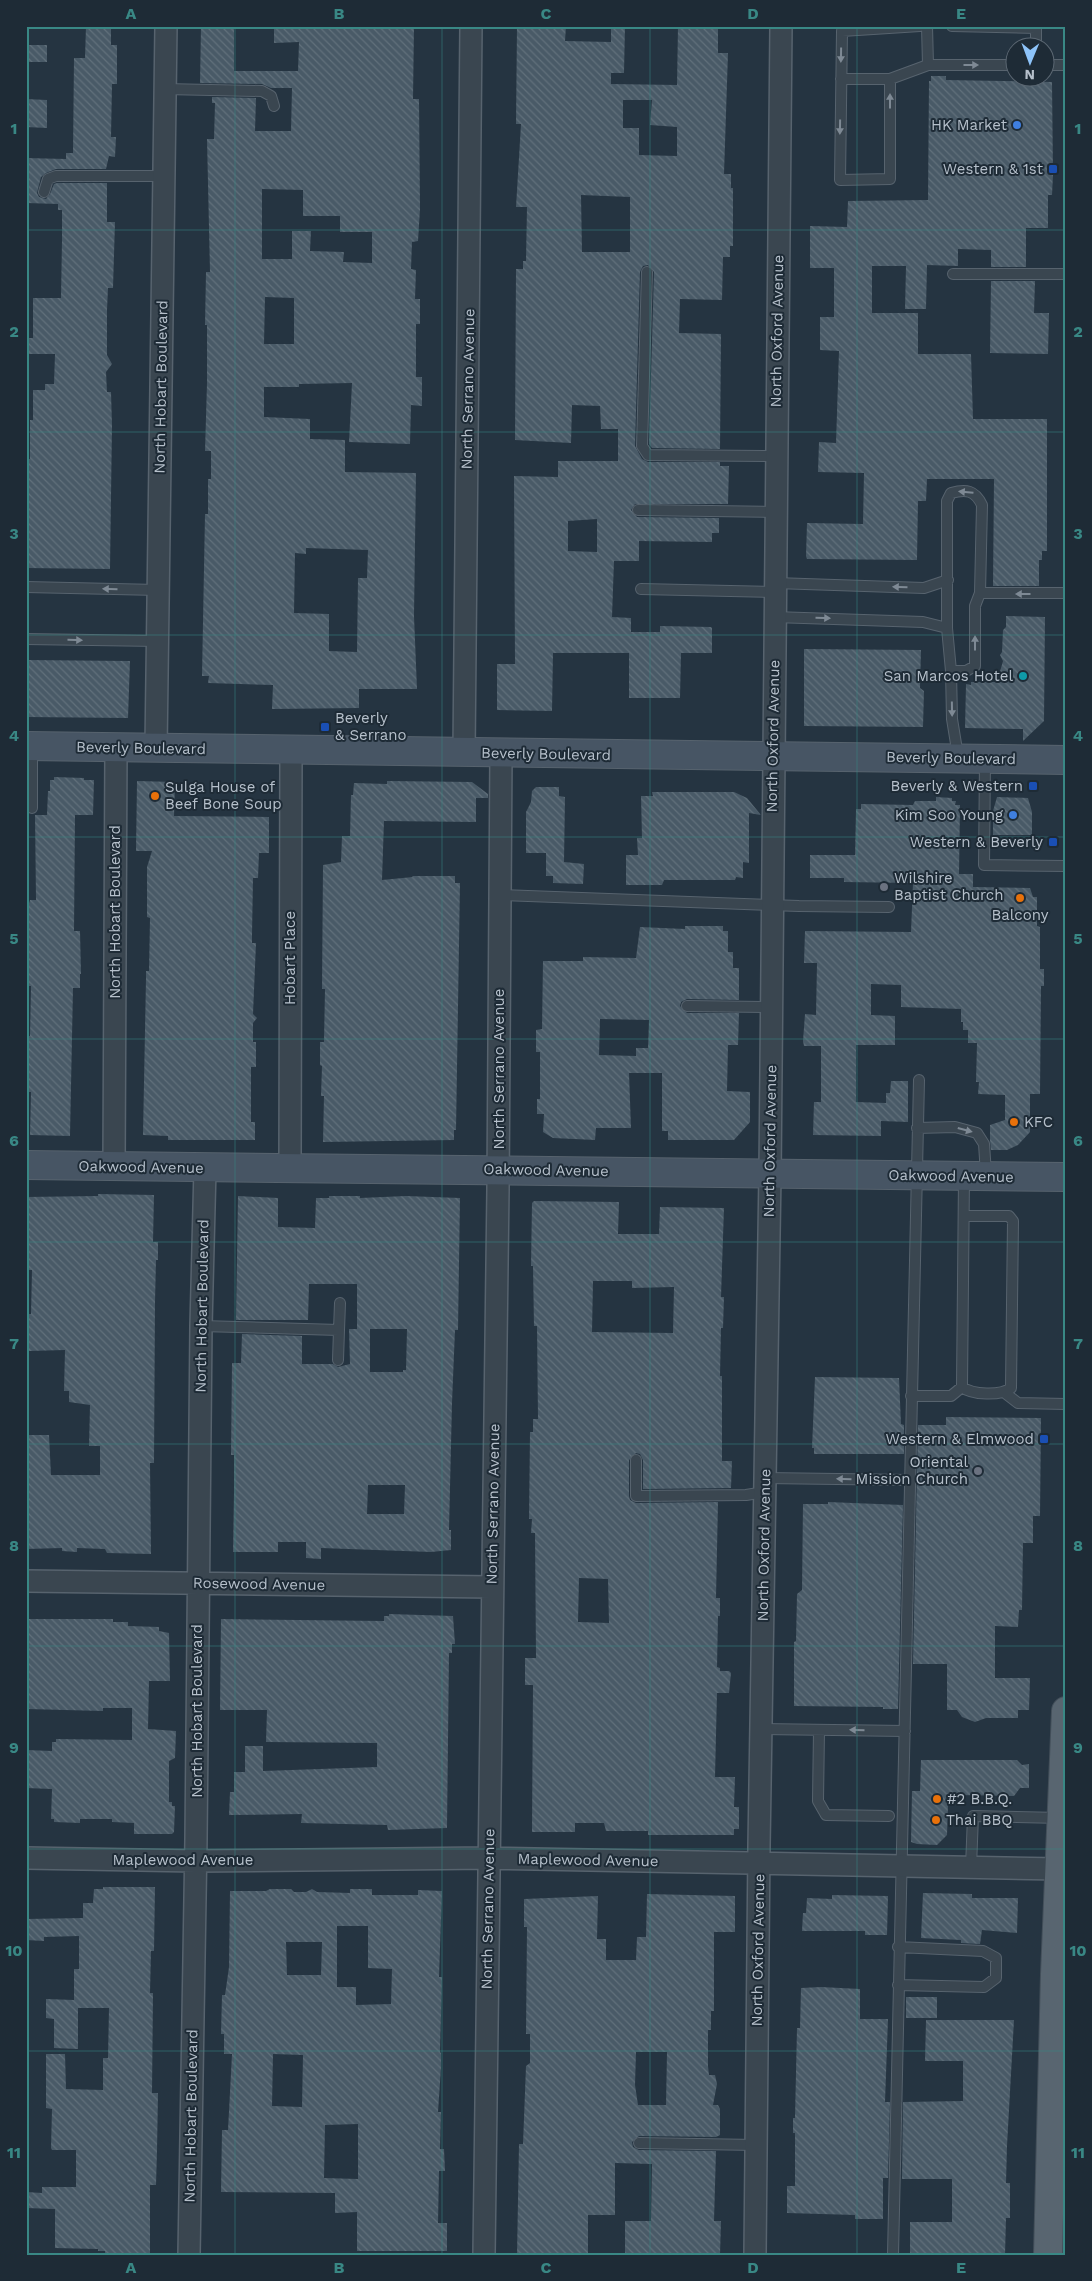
<svg xmlns="http://www.w3.org/2000/svg" width="1092" height="2281" viewBox="0 0 1092 2281" font-family="'Work Sans',sans-serif">
<defs>
<pattern id="building-back-hatch" width="6" height="6" patternUnits="userSpaceOnUse" patternTransform="scale(1.25)"><rect width="6" height="6" fill="#495a67"/><path d="M-1 5l2 2M0 0l6 6M5-1l2 2" fill="none" stroke="#61707b"/></pattern>
</defs>
<rect width="100%" height="100%" fill="#253441"/>
<path fill="url(#building-back-hatch)" fill-rule="evenodd" d="M86,26H111V45H117V84H112L111,137H116L115,157L109,156L106,169H56L46,173L41,177L37,193L39,197L46,199L50,194L54,184L57,183H107V222H115L113,288H108L107,310V355L112,364L106,372L107,392H111L112,425L110,569L26,568V459H30V420H33V390H45V384H54L55,354H26V338H33V298H61L62,240V210H58V204L26,203V158L66,159V153H73L74,58H85Z
M201,26H234V71H298L299,42L274,43V26H414L413,99H419L420,209L418,241L412,242L411,269L416,270L415,299H420V324H416V377H422V406L411,405L410,444L349,442L352,383L299,384V387H264V417L310,419V439L345,440V472L416,473L414,616L417,689H359V708L272,709L273,685L208,683L209,676H202L205,514H208V479H211V451H205L207,383V325H205L206,272H210L207,139H214L215,103H212V97L256,98L255,131H291L292,88H271L262,84L200,83ZM262,189L303,190V216H340V232H372V263L343,262L344,252L310,251L311,231H292V259H262ZM265,297L294,298V344H264ZM306,548L368,550L367,578H358L357,652L329,651V614L294,613L295,553L306,554Z
M517,26H566L565,41L611,42V26H625L624,73H611V84L677,85L678,26H718V53H728L724,174H731V188H733V246H730V257H723L722,300L680,299L679,333L721,334L720,449L652,448L649,444L654,272L648,265L643,266L640,272L635,446L642,459L648,462H720V466H729L728,504H635L631,510L637,517L719,518V533H712V542L639,541V561H614L612,617L631,618V632H660V626L711,627L712,628V653H681L680,698H629V653H553L552,711L497,710V664H515L514,476L558,477V461H618V429H601L600,406L572,405L571,443L515,440L516,269H523V261H526L527,207H516L521,124H516ZM623,100H652L650,125L677,127V156L639,155V128H623ZM581,195L630,197V252H582ZM597,519V552L568,551V521Z
M26,45H47V62H28Z
M931,76H946V80L1052,82L1053,175L1052,195H1048V228H1026V267H991V250L958,249V266L927,265L926,309H905L906,266H872V313H918V354H971L973,419H1047V551H1042V560H1039V586H993L994,479H927L926,501H918L917,560L807,559L806,556L807,523L863,524L864,473L818,472L819,442L836,443L839,351L820,350V317H834V268H810V226L847,227L848,201L928,200L929,81H931Z
M26,99L47,100V128L26,127Z
M991,281H1035L1034,313H1049L1048,354L990,353Z
M1006,616L1045,617L1044,721L1023,741V729L965,728L966,684L971,685V682H997L1003,661L1000,655L1002,652L1003,630L1006,627Z
M804,649L921,650L920,688L924,691L923,727L804,726Z
M26,660L130,661L128,718L26,717Z
M54,777L84,778V780H94L93,815H75L74,931H80L81,974H80V988H73L70,1136L30,1135L31,1092H26V1036H30L31,986H26V913L30,900H36L35,815H47L48,791H50V780H54Z
M137,781L175,782L174,816L269,817V853H259L258,878H253L252,935V943H256L253,1014L257,1018L253,1023V1042H256V1067H251V1122H255V1140H168V1136L143,1135L146,978V971H149L150,918L147,917V867L152,851H136Z
M387,781L472,782L488,794V798H476V822L384,821L382,880L413,877L412,876H455V883H460L456,1130H454V1140L323,1142L324,1096H321L322,1066L320,1065V1042H324L325,989H322L323,865L341,862L342,836H350L351,795H353L354,783L387,784Z
M536,787H559V796L565,797L564,862L584,864L583,884L553,883V876H546V853H526V812L531,802L532,791Z
M652,792H734L747,798L761,815L749,813V863L743,862V878L736,877L735,880H664L662,885H626V855H638L637,838H642L641,796H653Z
M936,797L952,798V801H956L955,805H960L959,874H973V887L1030,888L1033,897H1037V926L1040,927V969H1044V986H1041L1040,1094H1030V1132L1018,1145L1007,1150H991L990,1140V1125L1005,1120V1095L978,1094L979,1082H976L977,1043H968V1030H963V1022H961V1009L901,1007V985L871,984V1015L895,1016V1045H856V1102L886,1103V1093H890L891,1081H908V1122L881,1121V1136L813,1135L814,1102H821V1046H804L803,1041L805,1014L816,1015L817,963H804L805,931L911,932L913,883L844,882V878H810V855H855L856,809H861V804L913,805L915,801H936Z
M997,797L1028,798L1032,812V835H993V811Z
M685,926H723V931H728V952H733V968H739V1000L687,999L681,1002L680,1006L687,1013H739L738,1045H728L727,1091L750,1092V1122L734,1140H668V1131H662V1073H629L631,1128H596L595,1140L553,1138L543,1132L544,1114H537V1099H540V1052H536V1030L542,1029L543,961H583V957L636,958L640,927L685,929ZM600,1019L649,1020L648,1048H636V1056L599,1055Z
M98,1194L154,1195L153,1242H158V1260H156L155,1302L154,1463H150L151,1554L107,1553L105,1549L77,1548V1552L62,1551V1548L26,1549V1435H49L51,1475H100V1446H89L90,1405L69,1402V1391H64L65,1350L29,1351V1329H26V1314H31L32,1270H28L26,1197L98,1196Z
M238,1196L278,1198V1227L315,1228L316,1198H329V1196H360V1198L406,1196L460,1198L458,1330H455L452,1403L449,1530H451V1550L431,1552L321,1548V1559L306,1558V1542H278V1552H233L234,1492V1455H231L232,1363H241L242,1334L302,1336V1364H333L338,1367L350,1364L349,1329H370V1372H403V1370H406L407,1329H357V1284H309L308,1320H236ZM368,1485H405L404,1514H367Z
M534,1201L619,1202L618,1234H659L660,1207L724,1208L721,1297H724L723,1328H721L720,1376H722V1461H732L731,1488L643,1489V1460L640,1454L636,1453L629,1460V1496L630,1500L636,1503L718,1502L716,1598H720V1616H718L717,1667L720,1668V1671H729L731,1673L729,1693H717L715,1777H735L734,1807H739V1829H734V1835H648V1831H606L604,1823H575V1832H532L533,1685H525V1658H536L535,1533H531L532,1519H529L530,1432H533V1419H538L537,1326H534L533,1266H531L532,1203ZM593,1281H632V1288L674,1287L673,1333L592,1332ZM579,1578L608,1579L609,1623L578,1622Z
M815,1377L899,1378L901,1424L904,1425V1454H814V1448H812Z
M946,1417L1041,1418L1040,1516H1033V1543H1023L1022,1610H1019L1018,1627L995,1626V1678H1030L1029,1710H1018V1718H986L975,1722L962,1717L957,1710H947V1664H913L918,1425H946Z
M828,1502L903,1505L898,1709H883V1707L794,1706V1642L796,1641L797,1594L802,1590L803,1504H828Z
M389,1614L453,1616L455,1644H452V1653H449L447,1828L388,1830L387,1825L301,1823L302,1814L229,1815L230,1792H234V1772H245V1746H263V1771L377,1767V1743L266,1742L267,1710H220L221,1619L384,1621V1616H389Z
M26,1619H113V1622H128V1626L159,1627V1631L169,1633L170,1681H149L148,1729L176,1731L175,1758L169,1761V1802H172V1806H175L174,1832L172,1834H134V1823L112,1822V1819H80V1823L54,1822V1819H51L52,1789L26,1788V1750L52,1751V1742H56V1739L132,1740V1708H103V1711L26,1709Z
M921,1760H1017L1022,1765L1029,1764V1788H1020L1014,1796L957,1795L948,1805L947,1835L937,1845L917,1844L911,1842L912,1791H920Z
M103,1887H155L154,1951H151L150,1993H153L152,2093H158L157,2151L156,2185H150V2254H105V2251H98V2249L55,2248V2209L26,2208V2192L42,2193V2187H76V2150H52L51,2148L52,2109L46,2108V2054H65L66,2089L103,2090V2058H108L109,2008H78V2049L54,2048V2019L46,2018V1999L74,2000V1969H79V1936L44,1937V1941L26,1940V1919L83,1918V1903H93L94,1889H103Z
M270,1889H291L294,1892H306L312,1889L317,1892L350,1893V1889H372V1895H418V1890L442,1891L439,1977H442L440,2053L441,2052V2068L438,2112H441L440,2149H444L445,2171H439L438,2223H447V2251H357V2212L335,2213V2193L221,2192L222,2130H228L232,2054H224V2034H221L222,1995H225L229,1967L230,1891H266ZM337,1926H368V1968L392,1969L391,2004L356,2005V1987H337ZM286,1942H322L321,1975H287ZM273,2054L303,2055L302,2107L272,2106ZM358,2124V2179L324,2178L325,2125Z
M923,1893L972,1894V1898H1018L1017,1933L982,1930L980,1944L961,1943V1940L921,1938Z
M647,1894L735,1896V1932H714V2011H711V2030H708V2066L709,2075H715L717,2084L713,2105H718L720,2109V2135L716,2137L639,2136L632,2142L633,2147L639,2150L716,2151L714,2221H721L720,2255H625V2221H651L652,2164L615,2163V2215H588V2255H517L519,2144H523L526,2066L530,2063V2034H526L527,1927H524V1899L598,1896L597,1939H606V1960H636L637,1937H646ZM636,2052H667L666,2105H638L635,2085Z
M832,1895L888,1896L887,1935H865V1931H802L803,1913H806L807,1898L832,1899Z
M821,1987L860,1989V2019H888L885,2102H890L888,2178H883V2219H855V2215L787,2213V2186H795V2133H793V2118H795L797,2028H800L801,1988Z
M906,1997H937V2018H906Z
M926,2020H1014L1007,2146L1006,2183H1010V2218H1006L1005,2255H910V2222H952V2179H902L903,2102L963,2101V2061H925Z"/>
<g fill="none" stroke-linecap="round" stroke-linejoin="round">
<defs>
<path id="lane" d="M927,26L928,65
M952,26L1036,28V48
M1044,65H1066
M841,79H890L928,65H1014
M890,79V179L840,180L842,31L920,26
M165,89L262,91L271,96L274,106
M44,192L48,179L56,176H164
M647,272L642,446L648,455L776,456
M953,274H1066
M638,510L776,512
M775,583L924,588L948,580
M26,587L158,590
M641,589L775,592
M980,593H1066
M774,617L923,622L947,628
M26,639L158,641
M951,671H966L975,666V606L980,593L982,505C975,490 966,489 951,493L947,501V628L951,671L952,719L958,756
M985,760L984,865L1066,866
M32,808V747
M500,895L799,906L889,907
M687,1006L771,1007
M917,1128L955,1127L977,1133L984,1144L986,1174
M964,1216H1009L1013,1221L1011,1388C1001,1396 972,1395 962,1387L964,1177
M201,1326L339,1330L338,1360
M339,1330L340,1303
M1005,1393L1018,1403L1066,1404
M911,1396H951L962,1387
M636,1460V1496L746,1495L765,1492
M765,1478L910,1480
M761,1729L905,1731
M819,1730L818,1801L826,1815L889,1816
M971,1867L973,1816L1061,1818
M898,1985L984,1987L996,1978V1958L983,1951L898,1947
M639,2143L756,2145
M893,2255L919,1080"/>
<path id="street" d="M156,748L166,26
M464,753L471,26
M114,1166L116,747
M290,1167L291,750
M26,1581L492,1587
M26,1858L196,1861L488,1858L1060,1869
M189,2255L196,1839L201,1326L205,1168
M484,2255L498,1189L501,754
M755,2255L759,1846L770,1174L781,26"/>
<path id="secondary" d="M26,746L1066,760
M26,1165L1066,1177"/>
<path id="primary" d="M1048,2255L1055,1974L1066,1711"/>
</defs>
<use href="#lane" stroke="#57636e" stroke-width="12"/>
<use href="#street" stroke="#57636e" stroke-width="24"/>
<use href="#secondary" stroke="#57636e" stroke-width="30"/>
<use href="#primary" stroke="#434f5a" stroke-width="30"/>
<use href="#lane" stroke="#3a4650" stroke-width="10"/>
<use href="#street" stroke="#3a4650" stroke-width="21"/>
<use href="#secondary" stroke="#475564" stroke-width="28"/>
<use href="#primary" stroke="#586570" stroke-width="28"/>
</g>
<defs><path id="oneway-solid" d="M-6-.8H1V-3.2L6.5 0L1 3.2V.8H-6Z" transform="scale(1.25)"/></defs>
<g fill="#7e8994">
<use href="#oneway-solid" transform="translate(841 55) rotate(91)"/>
<use href="#oneway-solid" transform="translate(971 65)"/>
<use href="#oneway-solid" transform="translate(890 101) rotate(-90)"/>
<use href="#oneway-solid" transform="translate(840 127) rotate(91)"/>
<use href="#oneway-solid" transform="translate(966 492) rotate(-175)"/>
<use href="#oneway-solid" transform="translate(900 587) rotate(-178)"/>
<use href="#oneway-solid" transform="translate(110 589) rotate(-179)"/>
<use href="#oneway-solid" transform="translate(1023 594) rotate(-180)"/>
<use href="#oneway-solid" transform="translate(823 618) rotate(2)"/>
<use href="#oneway-solid" transform="translate(75 640) rotate(1)"/>
<use href="#oneway-solid" transform="translate(975 643) rotate(-90)"/>
<use href="#oneway-solid" transform="translate(952 709) rotate(89)"/>
<use href="#oneway-solid" transform="translate(965 1130) rotate(15)"/>
<use href="#oneway-solid" transform="translate(844 1479) rotate(-179)"/>
<use href="#oneway-solid" transform="translate(857 1730) rotate(-179)"/>
</g>
<path fill="none" stroke="#398885" stroke-width="1" stroke-opacity="0.55" d="M235,26V2255M442,26V2255M650,26V2255M857,26V2255M26,230H1066M26,432H1066M26,635H1066M26,837H1066M26,1039H1066M26,1242H1066M26,1444H1066M26,1646H1066M26,1849H1066M26,2051H1066"/>
<g fill="#3f7fe0" stroke="#1e2b36" stroke-width="2">
<circle cx="1017" cy="125" r="5"/>
<circle cx="1013" cy="815" r="5"/>
</g>
<g fill="#1a4fb4" stroke="#1e2b36" stroke-width="2">
<rect x="1048" y="164" width="10" height="10" rx="2.5"/>
<rect x="320" y="722" width="10" height="10" rx="2.5"/>
<rect x="1028" y="781" width="10" height="10" rx="2.5"/>
<rect x="1048" y="837" width="10" height="10" rx="2.5"/>
<rect x="1039" y="1434" width="10" height="10" rx="2.5"/>
</g>
<circle fill="#0f9aa8" stroke="#1e2b36" stroke-width="2" cx="1023" cy="676" r="5"/>
<g fill="#e8710a" stroke="#1e2b36" stroke-width="2">
<circle cx="155" cy="796" r="5"/>
<circle cx="1020" cy="898" r="5"/>
<circle cx="1014" cy="1122" r="5"/>
<circle cx="937" cy="1799" r="5"/>
<circle cx="936" cy="1820" r="5"/>
</g>
<g fill="#6b7280" stroke="#1e2b36" stroke-width="2">
<circle cx="884" cy="887" r="5"/>
<circle cx="978" cy="1471" r="5"/>
</g>
<g text-anchor="middle" dominant-baseline="central" stroke-width="4" stroke-linejoin="round" paint-order="stroke">
<g font-size="15" fill="#b6c0cb" stroke="#1e2b36" text-anchor="end">
<text x="1007" y="125">HK Market</text>
<text x="1043" y="169">Western &amp; 1st</text>
<text x="1013" y="676">San Marcos Hotel</text>
<text x="335" y="718" text-anchor="start">Beverly<tspan x="335" dy="17">&amp; Serrano</tspan></text>
<text x="1023" y="786">Beverly &amp; Western</text>
<text x="165" y="787" text-anchor="start">Sulga House of<tspan x="165" dy="17">Beef Bone Soup</tspan></text>
<text x="1003" y="815">Kim Soo Young</text>
<text x="1043" y="842">Western &amp; Beverly</text>
<text x="894" y="878" text-anchor="start">Wilshire<tspan x="894" dy="17">Baptist Church</tspan></text>
<text x="1020" y="915" text-anchor="middle">Balcony</text>
<text x="1024" y="1122" text-anchor="start">KFC</text>
<text x="1034" y="1439">Western &amp; Elmwood</text>
<text x="968" y="1462">Oriental<tspan x="968" dy="17">Mission Church</tspan></text>
<text x="947" y="1799" text-anchor="start">#2 B.B.Q.</text>
<text x="946" y="1820" text-anchor="start">Thai BBQ</text>
</g>
<g font-size="15" fill="#b6c0cb" stroke="#1e2b36">
<text transform="translate(777 331) rotate(-89)">North Oxford Avenue</text>
<text transform="translate(161 387) rotate(-89)">North Hobart Boulevard</text>
<text transform="translate(468 389) rotate(-89)">North Serrano Avenue</text>
<text transform="translate(773 736) rotate(-89)">North Oxford Avenue</text>
<text transform="translate(141 748) rotate(1)">Beverly Boulevard</text>
<text transform="translate(546 754) rotate(1)">Beverly Boulevard</text>
<text transform="translate(951 758) rotate(1)">Beverly Boulevard</text>
<text transform="translate(115 912) rotate(-90)">North Hobart Boulevard</text>
<text transform="translate(290 958) rotate(-90)">Hobart Place</text>
<text transform="translate(499 1069) rotate(-90)">North Serrano Avenue</text>
<text transform="translate(770 1141) rotate(-89)">North Oxford Avenue</text>
<text transform="translate(141 1167) rotate(1)">Oakwood Avenue</text>
<text transform="translate(546 1170) rotate(1)">Oakwood Avenue</text>
<text transform="translate(951 1176) rotate(1)">Oakwood Avenue</text>
<text transform="translate(202 1306) rotate(-89)">North Hobart Boulevard</text>
<text transform="translate(493 1504) rotate(-89)">North Serrano Avenue</text>
<text transform="translate(764 1545) rotate(-89)">North Oxford Avenue</text>
<text transform="translate(259 1584) rotate(1)">Rosewood Avenue</text>
<text transform="translate(197 1711) rotate(-90)">North Hobart Boulevard</text>
<text x="183" y="1860">Maplewood Avenue</text>
<text transform="translate(588 1860) rotate(1)">Maplewood Avenue</text>
<text transform="translate(488 1909) rotate(-89)">North Serrano Avenue</text>
<text transform="translate(758 1950) rotate(-89)">North Oxford Avenue</text>
<text transform="translate(191 2116) rotate(-89)">North Hobart Boulevard</text>
</g>
</g>
<rect width="1092" height="2281" fill="none" stroke="#1e2b36" stroke-width="55"/>
<g transform="translate(1030 62) rotate(181)"><circle r="24" fill="#1e2b36" stroke="#5b6772"/>
<path d="M0-4L9 19L0 12L-9 19Z" fill="#8dc3f9"/>
<text y="-8" font-size="14" font-weight="bold" text-anchor="middle" fill="#b6c0cb">N</text>
</g>
<rect x="28" y="28" width="1036" height="2226" fill="none" stroke="#398885" stroke-width="2"/>
<g font-size="16" text-anchor="middle" font-weight="bold" fill="#398885">
<text x="131" y="19">A</text>
<text x="339" y="19">B</text>
<text x="546" y="19">C</text>
<text x="753" y="19">D</text>
<text x="961" y="19">E</text>
<text x="14" y="134">1</text>
<text x="1078" y="134">1</text>
<text x="14" y="337">2</text>
<text x="1078" y="337">2</text>
<text x="14" y="539">3</text>
<text x="1078" y="539">3</text>
<text x="14" y="741">4</text>
<text x="1078" y="741">4</text>
<text x="14" y="944">5</text>
<text x="1078" y="944">5</text>
<text x="14" y="1146">6</text>
<text x="1078" y="1146">6</text>
<text x="14" y="1349">7</text>
<text x="1078" y="1349">7</text>
<text x="14" y="1551">8</text>
<text x="1078" y="1551">8</text>
<text x="14" y="1753">9</text>
<text x="1078" y="1753">9</text>
<text x="14" y="1956">10</text>
<text x="1078" y="1956">10</text>
<text x="14" y="2158">11</text>
<text x="1078" y="2158">11</text>
<text x="131" y="2273">A</text>
<text x="339" y="2273">B</text>
<text x="546" y="2273">C</text>
<text x="753" y="2273">D</text>
<text x="961" y="2273">E</text>
</g>
</svg>
